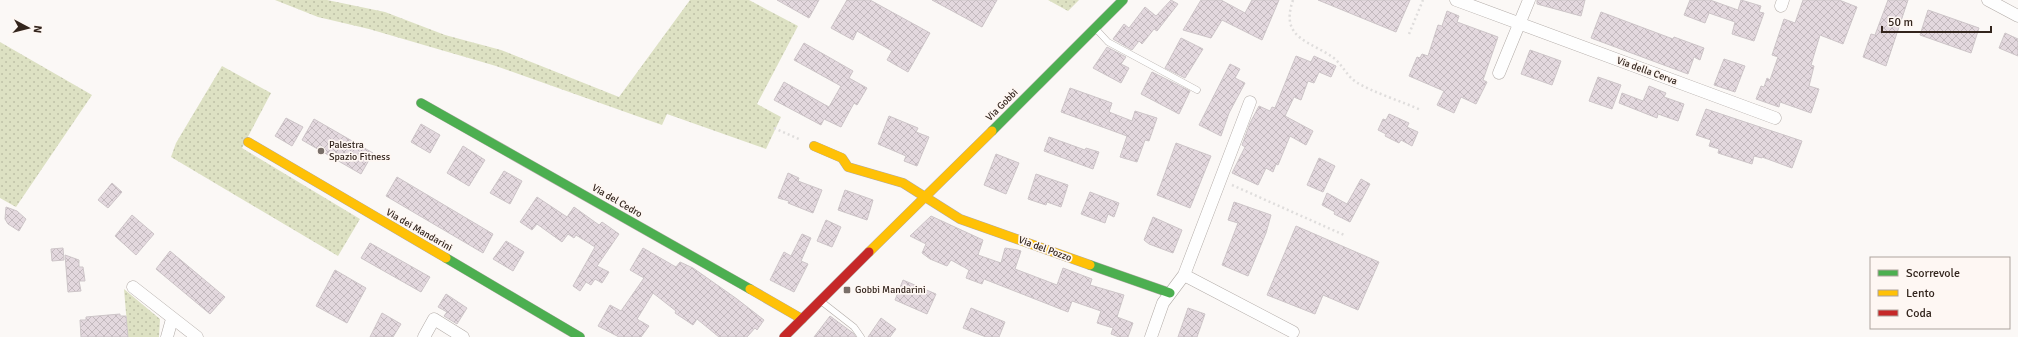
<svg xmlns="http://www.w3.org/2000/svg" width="2018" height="337" viewBox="0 0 2018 337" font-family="Signika,sans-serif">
<defs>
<pattern id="green-dots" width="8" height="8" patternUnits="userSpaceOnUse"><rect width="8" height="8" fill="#dde1c3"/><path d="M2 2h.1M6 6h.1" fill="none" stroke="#bec1a7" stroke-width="1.8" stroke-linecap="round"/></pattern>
<pattern id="building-cross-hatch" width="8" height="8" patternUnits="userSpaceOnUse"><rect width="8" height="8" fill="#e3d8de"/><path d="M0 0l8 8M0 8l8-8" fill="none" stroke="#c3b9be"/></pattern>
</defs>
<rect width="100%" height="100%" fill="#fbf8f6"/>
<path fill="url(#green-dots)" d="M275,0H327L385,12L445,35L501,50L619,97L690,0H749L798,26L757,104L781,117L766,149L667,114L662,125L496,66L369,29L318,17Z
M1048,0H1079L1068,11Z
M0,42L92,95L16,207L0,198Z
M222,66L271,93L242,148L360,219L338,256L171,157L176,143Z
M124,289L160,319L159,337H128Z"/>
<path fill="url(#building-cross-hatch)" stroke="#cdc5c8" d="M777,0H819L809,18Z
M847,0H870L930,33L908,72L887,60L892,51L857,31L853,40L831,28Z
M932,0H997L982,27Z
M1171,0L1178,4L1157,31L1154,29L1142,44L1139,41L1132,50L1113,39L1124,24L1129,28L1145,7L1156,16Z
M1201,0H1221L1245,13L1252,0H1279L1262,40L1222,20L1211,38L1183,30Z
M1318,0H1410L1396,32Z
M1537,0H1585L1581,16L1537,4Z
M1690,0H1710L1738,10L1741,0L1761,6L1759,12L1764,13L1754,41L1732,34L1735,22L1709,13L1705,23L1684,15Z
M1803,0H1839L1857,7L1843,44L1820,35L1811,65L1814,66L1809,86L1819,89L1811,113L1780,102L1779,107L1756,99L1761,86L1764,87L1767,78L1770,80L1778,57L1772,55L1784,19L1795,23Z
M1888,0H1908L1886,66L1863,57L1871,34L1875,35Z
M1928,10L1979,28L1971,53L1920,35Z
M1447,11L1459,16L1457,22L1498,37L1483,80L1487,82L1476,104L1461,97L1454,113L1437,105L1444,91L1409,76L1417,57L1420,58L1422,54L1428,56L1438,25L1442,26Z
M1601,12L1673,39L1674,37L1704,48L1700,60L1694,57L1688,74L1591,38Z
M2005,33L2018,39V56L1999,48Z
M1181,38L1203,49L1185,78L1165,68Z
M804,43L853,71L849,78L867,88L857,105L854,103L841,127L824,119L821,125L774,100L784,82L829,107L841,86L794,60Z
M1107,47L1126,57L1121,64L1129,68L1121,83L1093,68Z
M1530,50L1561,61L1552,85L1521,74Z
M1296,56L1311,62L1314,56L1336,66L1331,77L1319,72L1314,83L1308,81L1301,100L1294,97L1285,116L1313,131L1306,145L1290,136L1278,165L1276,164L1273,172L1266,168L1258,185L1232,173L1245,147L1242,145L1250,123L1259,106L1270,111L1272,107L1275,108Z
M1724,59L1745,66L1735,92L1714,85Z
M1230,64L1240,69L1235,78L1245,83L1229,113L1221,136L1199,125Z
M1152,72L1190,91L1179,114L1141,94Z
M1598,77L1621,85L1612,109L1589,101Z
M1649,86L1666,93L1664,97L1684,104L1678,121L1658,114L1657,118L1619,103L1622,93L1643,101Z
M1070,88L1112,103L1109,112L1132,121L1135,111L1157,118L1149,141L1145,140L1137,162L1120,157L1127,136L1061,112Z
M1706,109L1802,141L1792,168L1762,157V158L1754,156L1752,164L1718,153L1719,149L1709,146L1711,140L1696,135Z
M1389,114L1409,123L1407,127L1418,132L1412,146L1401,140L1399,143L1385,136L1386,134L1378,130L1383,119L1386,120Z
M889,116L918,128L916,132L929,137L917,166L904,161L906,156L878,144Z
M286,118L303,127L292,146L275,136Z
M314,119L373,153L361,174L302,140Z
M421,124L440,135L430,153L411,142Z
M1049,137L1085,150L1086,148L1099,152L1093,169L1044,151Z
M1176,143L1211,156L1190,208L1157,195Z
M463,146L485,160L469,186L447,173Z
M996,154L1019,163L1006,194L984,185Z
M1319,158L1335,166L1323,192L1307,185Z
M504,171L522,181L510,204L490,193Z
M788,173L799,178L798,181L822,190L813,213L788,203L789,201L778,198Z
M1036,174L1068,185L1061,207L1047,202L1046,205L1028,199Z
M397,177L493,234L483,253L386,196Z
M1361,179L1370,184L1350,222L1334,214L1335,212L1322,205L1327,193L1347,204Z
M112,183L122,192L108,208L98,200Z
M845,190L873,200L867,220L838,210Z
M1090,192L1119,203L1114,217L1108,214L1105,223L1081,214Z
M537,197L567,217L574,207L599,225L602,222L619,234L597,266L609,272L602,283L595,279L591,285L586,282L580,291L573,286L595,247L576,235L574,238L568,234L562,242L537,224L532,230L520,222Z
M1234,202L1271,215L1266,233L1248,276L1222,265L1238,223L1228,220Z
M6,207L17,211L26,219L19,231L8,224L5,219Z
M132,215L154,234L136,255L115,236Z
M931,216L983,240L978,255L1001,263L1005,248L1018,250L1021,251L1015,269L1057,285L1063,268L1092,279L1090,285L1124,295L1117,317L1133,323L1128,337H1119L1111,334L1113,328L1097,323L1101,311L1072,301L1068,312L984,279L982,284L966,278L969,270L951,260L947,266L930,259L922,253L926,244L910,236Z
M1153,217L1182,230L1173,253L1149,244L1144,240Z
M826,220L841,227L832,247L817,241Z
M1296,226L1379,262L1358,310L1323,295L1315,314L1267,295Z
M802,234L811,238L801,261L808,264L794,292L770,280L784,252L791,256Z
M506,241L524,252L513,271L493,259Z
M370,243L430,277L421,292L361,258Z
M63,248L64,260L52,261L51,249Z
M643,248L676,267L680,262L693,268L737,299L764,320L757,330L755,328L747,337H719L697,319L693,325L675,313L676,311L653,293L637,319L649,326L641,337H619L598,326L610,305L621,311L644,278L630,270Z
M170,251L225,297L210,314L156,269Z
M65,255L79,260V267H83L85,281H79L81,291L68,292Z
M335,270L366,288L347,323L316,306Z
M903,280L936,294L927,314L895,300Z
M446,294L467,308L457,324L444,316L447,312L438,307Z
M971,308L1005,322L999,337H986L963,328Z
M1188,308L1205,314L1197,337H1178Z
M382,313L401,324L393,337H370Z
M120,314V316H126L128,337H81L80,320H86V317Z
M830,316L853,333L856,337H814Z
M881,318L896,329L890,337H868Z"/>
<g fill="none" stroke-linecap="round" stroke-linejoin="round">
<defs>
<path id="lane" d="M1096,29L1108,42L1197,90
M822,302L854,327L861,337"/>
<path id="street" d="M1456,0L1775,118
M1988,0L2018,16
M1781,6L1783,0
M1499,73L1529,0
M1184,275L1293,332
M133,287L197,337
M167,337L172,319
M424,337L434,319L463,337
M1151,337L1163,303L1184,275L1250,102"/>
<path id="fast" d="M421,103L750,289
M992,131L1123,0
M446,258L580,337
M1090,265L1170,293"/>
<path id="slow" d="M248,142L446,258
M814,146L842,158L848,167L903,183L960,219L1090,265
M869,252L992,131
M750,289L802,319"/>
<path id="jam" d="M784,337L869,252"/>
</defs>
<use href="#lane" stroke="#b1aaa6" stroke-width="7"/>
<use href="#street" stroke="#b1aaa6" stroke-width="13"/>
<use href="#fast" stroke="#b1aaa6" stroke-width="10"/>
<use href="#slow" stroke="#b1aaa6" stroke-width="10"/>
<use href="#jam" stroke="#b1aaa6" stroke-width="10"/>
<path stroke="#dfdddc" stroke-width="2.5" stroke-dasharray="2 3" stroke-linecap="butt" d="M1293,0C1279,40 1312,41 1335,59C1343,66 1347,76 1356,82C1372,92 1403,102 1421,110
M1409,34L1423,0
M774,128L801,140
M1232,185L1344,235"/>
<use href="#lane" stroke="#fefefe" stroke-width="6"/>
<use href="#street" stroke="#fefefe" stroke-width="12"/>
<use href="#fast" stroke="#4caf50" stroke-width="9"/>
<use href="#slow" stroke="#ffc107" stroke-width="9"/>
<use href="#jam" stroke="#c62828" stroke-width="9"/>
</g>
<g fill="#796f69" stroke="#fef7f3" stroke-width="1.5">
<circle cx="321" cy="151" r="4"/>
<rect x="843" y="286" width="8" height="8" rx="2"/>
</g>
<g text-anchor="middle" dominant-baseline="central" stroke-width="3.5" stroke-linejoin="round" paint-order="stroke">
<g font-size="10" fill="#33251d" stroke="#fef7f3">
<text transform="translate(1647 71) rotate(20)">Via della Cerva</text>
<text transform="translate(1002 105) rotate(-45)">Via Gobbi</text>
<text transform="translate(617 201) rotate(30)">Via del Cedro</text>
<text transform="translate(419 230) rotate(30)">Via dei Mandarini</text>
<text transform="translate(1045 249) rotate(20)">Via del Pozzo</text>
</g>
<g font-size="10" fill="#33251d" stroke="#fef7f3" text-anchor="start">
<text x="329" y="145">Palestra<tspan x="329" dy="12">Spazio Fitness</tspan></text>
<text x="855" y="290">Gobbi Mandarini</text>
</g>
</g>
<rect x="1870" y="257" width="140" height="72" fill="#fef7f3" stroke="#ada39d"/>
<rect x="1878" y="270" width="20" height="6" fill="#4caf50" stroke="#ada39d"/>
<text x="1906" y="277" font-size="12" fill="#33251d">Scorrevole</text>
<rect x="1878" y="290" width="20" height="6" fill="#ffc107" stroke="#ada39d"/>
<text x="1906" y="297" font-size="12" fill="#33251d">Lento</text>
<rect x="1878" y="310" width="20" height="6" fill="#c62828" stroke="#ada39d"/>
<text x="1906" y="317" font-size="12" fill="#33251d">Coda</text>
<g transform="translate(28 28) rotate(97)" stroke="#fef7f3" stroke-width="3" paint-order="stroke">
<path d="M0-3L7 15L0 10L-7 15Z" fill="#33251d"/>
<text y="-6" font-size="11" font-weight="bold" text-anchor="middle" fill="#33251d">N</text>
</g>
<path d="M1882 26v6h109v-6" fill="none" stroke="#33251d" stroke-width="2"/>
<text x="1888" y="26" font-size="12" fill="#33251d" stroke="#fef7f3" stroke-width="3" paint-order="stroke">50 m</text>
</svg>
